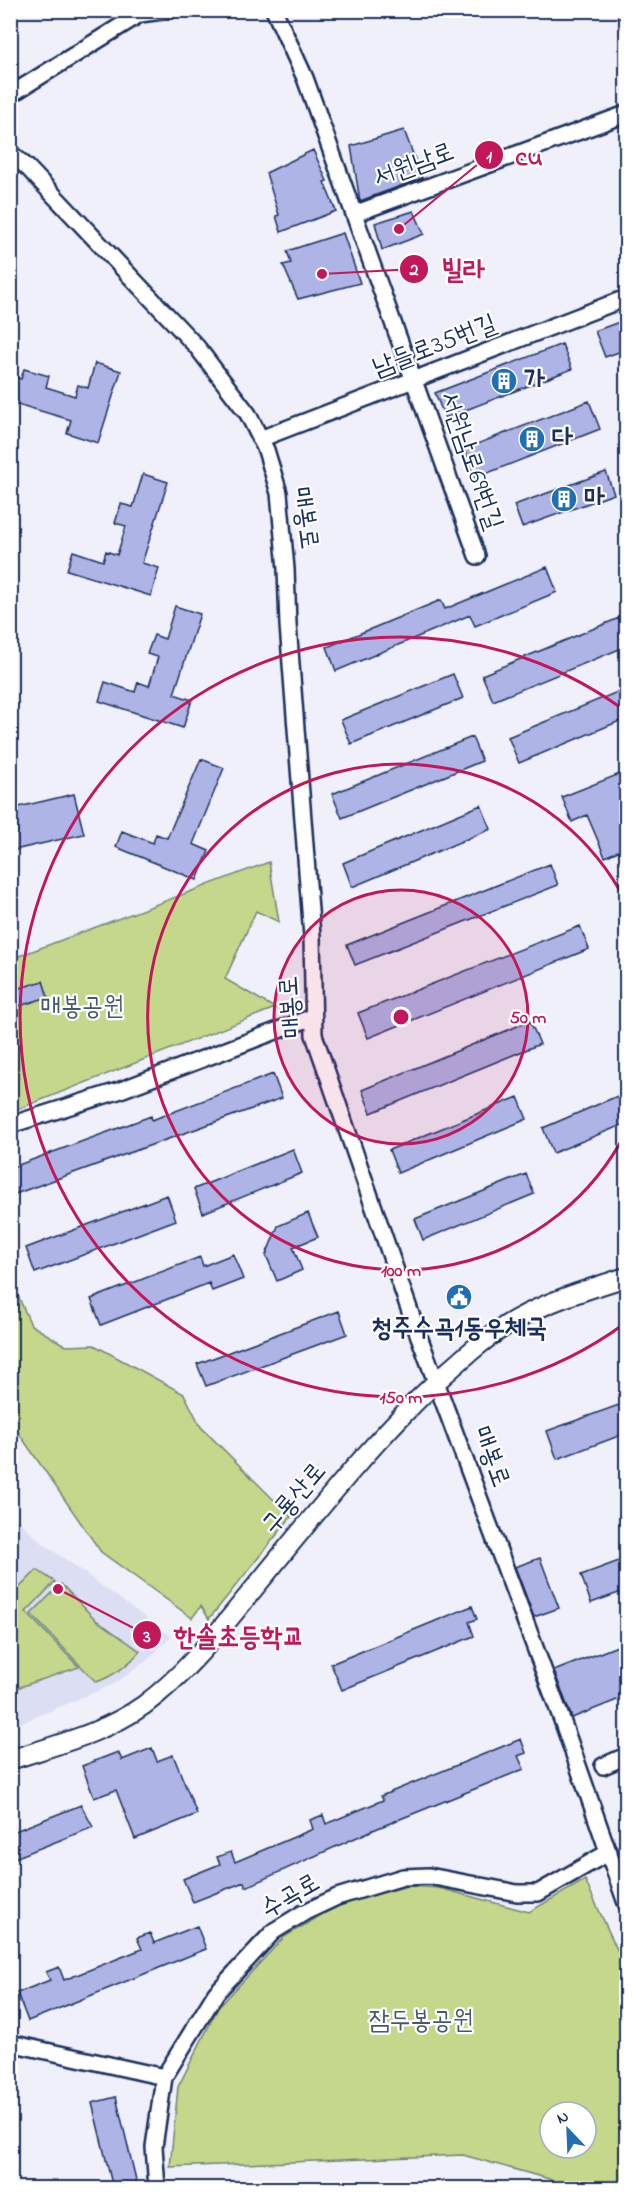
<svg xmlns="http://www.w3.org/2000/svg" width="637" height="2199" viewBox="0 0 637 2199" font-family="'Indie Flower','Poor Story',sans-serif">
<rect width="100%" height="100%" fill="#eff0fa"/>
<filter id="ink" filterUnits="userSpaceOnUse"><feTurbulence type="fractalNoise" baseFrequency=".0167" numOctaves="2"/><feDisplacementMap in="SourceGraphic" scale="12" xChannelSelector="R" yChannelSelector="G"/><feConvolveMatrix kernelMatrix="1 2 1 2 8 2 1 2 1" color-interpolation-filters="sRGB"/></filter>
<g filter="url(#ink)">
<path fill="#dcdef4" d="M10,1507L14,1516L40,1541L171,1636L148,1660L114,1684L21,1723L11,1725Z"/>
<path fill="#c5d78b" stroke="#708374" stroke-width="1.5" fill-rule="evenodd" d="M269,862L279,922L256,911L225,979L275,1008L11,1112V959Z
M11,1280L31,1325L66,1346L94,1345L184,1394L201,1427L291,1517L209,1619L201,1606L192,1618L101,1552L11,1422Z
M37,1570L55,1582L26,1612L79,1667L11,1690V1580L20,1587Z
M61,1584L96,1620L140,1651C129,1665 112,1677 96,1682L31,1614Z
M585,1880L626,1969V2188H561L549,2179L463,2155L170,2167L178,2087L218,2008L284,1937L340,1904L408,1886L439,1888L529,1912ZM550,2112H586V2148H550Z"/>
<path fill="#aeb4e5" stroke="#1b2f5e" stroke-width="1.5" d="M404,130L422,178L360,201L351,146Z
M313,150L327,181L324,182L336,211L281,232L276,216L279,215L266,173Z
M414,211L424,234L382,250L375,223Z
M343,233L360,283L298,299L283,265L291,263L287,251Z
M627,319V349L605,357L595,331Z
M562,344L572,369L445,418L435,393Z
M95,363L121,371L98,443L67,433L71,420L10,402V375L21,379L24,369L49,376L46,387L75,396L78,385L88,388Z
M589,401L600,429L475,478L464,449Z
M606,472L614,494L522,527L514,505Z
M143,474L168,482L142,563L159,568L151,596L67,570L73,551L103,561L106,551L117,555L126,526L115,523L121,504L133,507Z
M547,567L557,592L475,626L470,615L336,671L327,647L441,600L445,609Z
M175,606L200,614L174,694L192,700L183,728L99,701L105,682L135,692L138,682L149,686L158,657L147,654L154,635L165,639Z
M619,618L627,637V646L493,701L482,675Z
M453,674L463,698L351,744L341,720Z
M627,688V718L519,763L508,737Z
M472,737L482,761L342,818L332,794Z
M201,759L224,768L193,844L209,851L197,880L116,847L122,831L153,843L156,834L167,838Z
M627,771V847L605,857L587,815L572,822L562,797Z
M74,794L84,834L10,851V809Z
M481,805L491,829L352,887L343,863Z
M550,864L558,885L355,965L347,945Z
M580,926L589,949L368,1038L358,1013Z
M43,981L48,997L10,1009V991Z
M530,1021L540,1044L371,1113L362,1090Z
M273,1074L282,1098L15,1194L10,1182V1168L151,1116L152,1120Z
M627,1092V1123L553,1153L543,1128Z
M518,1097L527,1119L398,1173L389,1150Z
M293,1149L302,1173L203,1213L194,1189Z
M526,1174L534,1194L423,1240L415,1219Z
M167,1195L176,1220L35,1273L26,1248Z
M308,1213L318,1237L293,1247L302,1270L277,1281L266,1255L278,1226Z
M233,1254L243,1279L212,1291L209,1283L101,1325L91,1299L200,1257L203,1266Z
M339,1311L347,1334L206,1386L197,1364Z
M627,1402V1433L557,1459L547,1431Z
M540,1558L559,1608L534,1617L515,1567Z
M627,1558V1590L591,1603L581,1575Z
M472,1606L477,1619L469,1622L474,1636L342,1690L331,1664Z
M620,1645L627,1660V1696L572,1718L554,1671Z
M521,1739L526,1753L518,1756L524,1769L373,1830L246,1887L244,1882L193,1902L183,1879L220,1864L217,1857L231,1852L235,1862L313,1829L310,1820L323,1815L326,1824L383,1800L381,1796Z
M152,1748L157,1761L173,1755L197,1814L135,1839L116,1790L94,1798L82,1766L118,1752L122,1760Z
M81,1805L93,1827L10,1860V1833Z
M197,1926L206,1949L28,2021L17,1993L50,1980L46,1972L59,1967L64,1980L142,1949L137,1938L150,1933L154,1943Z
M116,2097L138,2188H113L92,2103Z"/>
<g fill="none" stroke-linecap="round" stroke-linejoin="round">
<defs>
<path id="minor" d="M274,10L305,78L477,556
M626,10V11
M132,11L140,14L170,10
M10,95L140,14
M10,153L28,168L197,347L248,414L266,450L279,493L286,569L288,625L312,936L314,1035L414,1323L562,1720L626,1903
M354,214L626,114
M260,439L626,298
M10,1125L118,1091L313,1017
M603,1766L626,1756
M10,2043L164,2077
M157,2188L154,2147L164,2077L216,1993L274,1931L305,1912L337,1897L403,1877L429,1876L517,1893H538L609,1852"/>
<path id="tertiary" d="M10,1760C55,1745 105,1733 144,1705C190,1671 225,1623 261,1580C317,1512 371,1443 435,1383C461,1360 486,1336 517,1319C551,1300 589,1289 626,1277"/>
</defs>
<use href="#minor" stroke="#1b2f5e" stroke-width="20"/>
<use href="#tertiary" stroke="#1b2f5e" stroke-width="22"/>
<use href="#minor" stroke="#fff" stroke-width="15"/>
<use href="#tertiary" stroke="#fff" stroke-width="18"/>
</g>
</g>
<circle cx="401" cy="1017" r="127" fill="#c2185b" fill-opacity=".12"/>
<g fill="none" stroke="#c2185b" stroke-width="3">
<circle cx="401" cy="1017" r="127"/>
<path d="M626 1132A253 253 0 1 1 626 902"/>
<path d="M624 1324A380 380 0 1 1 624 710"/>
</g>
<defs>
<symbol id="building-disc" viewBox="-11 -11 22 22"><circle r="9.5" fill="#1f6fb2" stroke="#fff"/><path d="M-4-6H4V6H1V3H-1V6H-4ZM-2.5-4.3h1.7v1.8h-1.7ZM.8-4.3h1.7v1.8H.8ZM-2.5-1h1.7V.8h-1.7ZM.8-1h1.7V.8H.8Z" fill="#fff"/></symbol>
<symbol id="civic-disc" viewBox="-11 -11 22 22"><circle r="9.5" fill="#1f6fb2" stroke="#fff"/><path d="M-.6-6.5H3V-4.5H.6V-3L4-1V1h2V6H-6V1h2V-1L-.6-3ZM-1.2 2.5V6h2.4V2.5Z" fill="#fff"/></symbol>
</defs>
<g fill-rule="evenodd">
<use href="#building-disc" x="489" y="366" width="30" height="30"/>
<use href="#building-disc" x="517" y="424" width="30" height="30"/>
<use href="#building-disc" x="549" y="484" width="30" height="30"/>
<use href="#civic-disc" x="444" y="1282" width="30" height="30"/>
</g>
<g text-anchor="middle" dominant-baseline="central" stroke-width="4.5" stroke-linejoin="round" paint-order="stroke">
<g font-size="26" fill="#1b2f5e" stroke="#fff">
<text transform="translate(414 166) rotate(-20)">서원남로</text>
<text transform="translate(435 347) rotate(-21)">남들로35번길</text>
<text transform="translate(470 461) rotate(71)">서원남로69번길</text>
<text transform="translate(304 518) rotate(82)">매봉로</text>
<text transform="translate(292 1007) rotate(-94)">매봉로</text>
<text transform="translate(490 1457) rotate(70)">매봉로</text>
<text transform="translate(295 1499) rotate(-50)">구룡산로</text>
<text transform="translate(291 1897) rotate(-30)">수곡로</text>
</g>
<g font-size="26" font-weight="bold" fill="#1b2f5e" stroke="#fff" text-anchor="start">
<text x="524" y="381">가</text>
<text x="552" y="439">다</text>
<text x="584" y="499">마</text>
<text x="459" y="1330" text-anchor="middle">청주수곡1동우체국</text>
</g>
<g font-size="26" fill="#465969" stroke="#fff">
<text x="82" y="1008">매봉공원</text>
<text x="421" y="2022">잠두봉공원</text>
</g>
</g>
<circle cx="401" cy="1017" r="9" fill="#c2185b" stroke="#fff" stroke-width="3"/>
<g font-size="18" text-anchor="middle" font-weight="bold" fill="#c2185b" stroke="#fff" stroke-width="4.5" stroke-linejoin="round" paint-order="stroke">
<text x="528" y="1023">50 m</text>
<text x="401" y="1276">100 m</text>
<text x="401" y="1403">150 m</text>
</g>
<path fill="none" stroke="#c2185b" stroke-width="2" d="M399 229L489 155M322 274L414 269M58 1589L147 1635"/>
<g fill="#c2185b" stroke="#fff" stroke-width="2">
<circle cx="399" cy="229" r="6"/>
<circle cx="322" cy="274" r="6"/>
<circle cx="58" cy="1589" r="6"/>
<circle cx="489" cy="155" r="15"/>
<circle cx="414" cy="269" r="15"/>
<circle cx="147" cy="1635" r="15"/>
</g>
<g font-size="18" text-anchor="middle" font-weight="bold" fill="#fff">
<text x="489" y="162">1</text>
<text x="414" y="275">2</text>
<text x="147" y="1642">3</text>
</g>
<g font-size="27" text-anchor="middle" font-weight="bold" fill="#c2185b" stroke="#fff" stroke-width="4.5" stroke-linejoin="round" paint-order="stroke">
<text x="529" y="165">cu</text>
<text x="463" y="278">빌라</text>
<text x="239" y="1645">한솔초등학교</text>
</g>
<rect width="637" height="2199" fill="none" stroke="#fff" stroke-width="36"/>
<rect x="18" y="18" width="601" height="2163" fill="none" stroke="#1b2f5e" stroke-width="2" filter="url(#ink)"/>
<g transform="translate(568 2130) rotate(337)"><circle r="28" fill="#ffffff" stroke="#a4acbf" stroke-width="1.5"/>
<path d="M0-4.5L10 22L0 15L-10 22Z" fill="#1f6fb2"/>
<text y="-9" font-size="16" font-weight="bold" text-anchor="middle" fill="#1b2f5e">N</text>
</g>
</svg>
